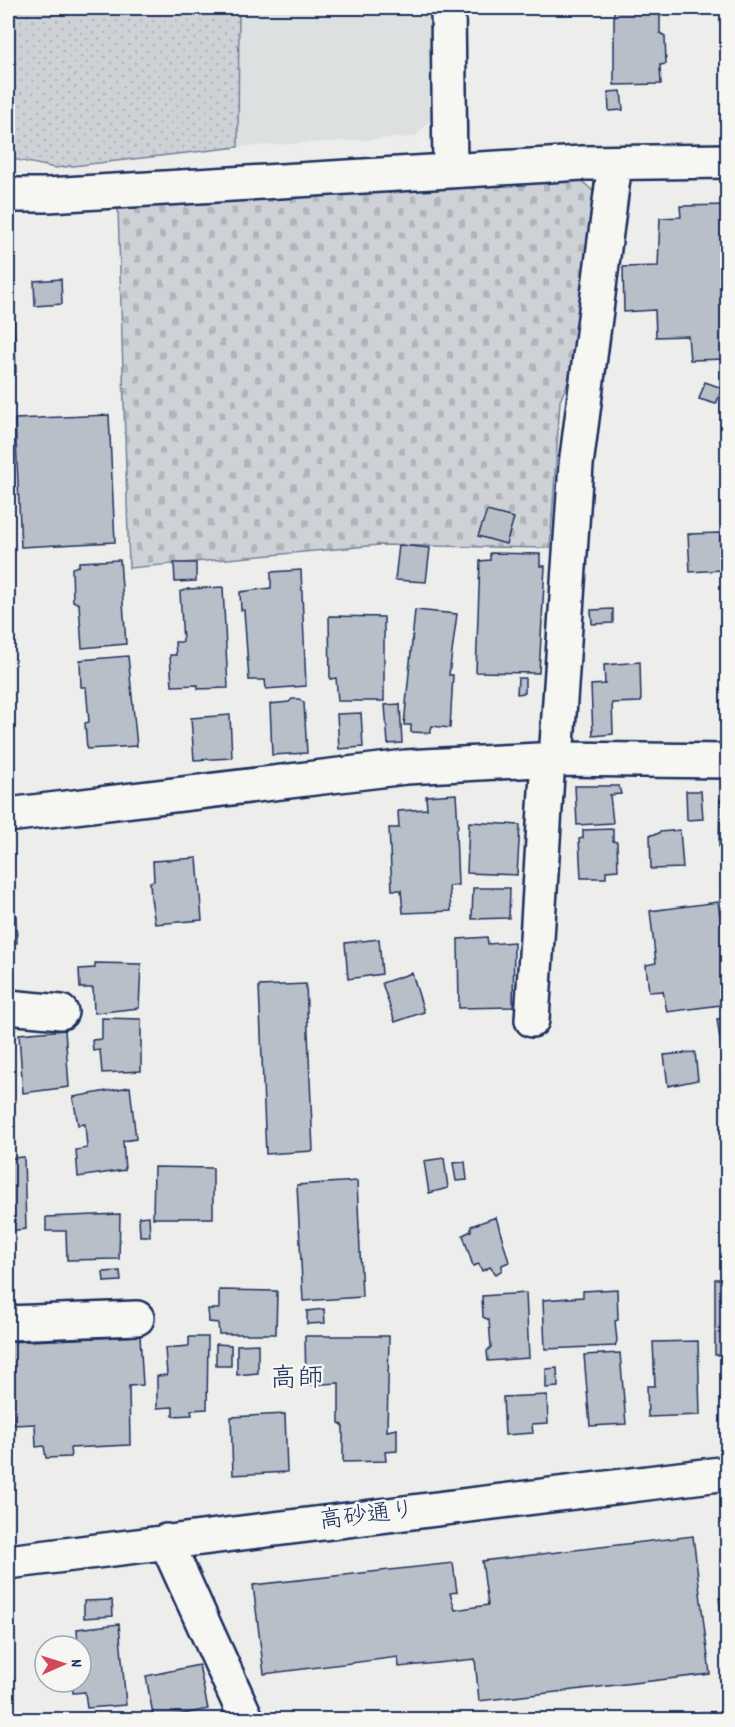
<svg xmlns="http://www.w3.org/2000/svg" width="735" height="1727" viewBox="0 0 735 1727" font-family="Dekko,'Klee One',sans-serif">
<defs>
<pattern id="green-dots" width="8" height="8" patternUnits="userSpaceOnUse" patternTransform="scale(1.5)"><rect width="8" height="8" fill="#ced2d7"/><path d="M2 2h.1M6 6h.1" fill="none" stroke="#b0b5bb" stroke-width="1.8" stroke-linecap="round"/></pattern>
<pattern id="cemetery-stones" width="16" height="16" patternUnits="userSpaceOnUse" patternTransform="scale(1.5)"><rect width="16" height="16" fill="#ced2d7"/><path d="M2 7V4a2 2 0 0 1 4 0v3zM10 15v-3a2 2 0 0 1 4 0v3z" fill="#b0b5bb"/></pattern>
</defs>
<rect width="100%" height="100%" fill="#edeeec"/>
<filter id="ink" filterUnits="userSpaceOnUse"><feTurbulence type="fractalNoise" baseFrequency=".0167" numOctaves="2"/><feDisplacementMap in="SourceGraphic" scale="12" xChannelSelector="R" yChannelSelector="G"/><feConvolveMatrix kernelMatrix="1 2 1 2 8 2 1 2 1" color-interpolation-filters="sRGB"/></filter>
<g filter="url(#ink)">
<path fill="#dde0e1" d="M8,8H431V120L415,137L60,157Z"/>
<path fill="url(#green-dots)" stroke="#74809a" stroke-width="1.5" d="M8,8H239L238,147L55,168L8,158Z"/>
<path fill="url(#cemetery-stones)" stroke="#74809a" stroke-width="1.5" d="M581,180L597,195L572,372L560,401L550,548L379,545L129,568L118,208Z"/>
<path fill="#b9bfc8" stroke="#1b2f5e" stroke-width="1.5" d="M614,8H660V33L665,36L666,64L660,65L661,84L614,85Z
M621,91L623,110L609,111L608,92Z
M728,205V359L690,360L688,336L656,337L655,310L624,312L623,267L658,266L660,218L681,217L680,206Z
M61,279L62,304L35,306L34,281Z
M8,319H14L16,373L8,374Z
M705,382L722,388L716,404L699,399Z
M109,415L115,542L21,547L15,419Z
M487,511L514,518L506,544L478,536Z
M720,533L722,570L690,572L688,534Z
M399,545L430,548L426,582L395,580Z
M490,553L540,554V566H545L539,673L476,672L480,561L490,560Z
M120,560L126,644L82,648L79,604L73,601L72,568L79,566V562Z
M174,563H196V581L175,582Z
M301,570L306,686L266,689L265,680H249L244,610H241L240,592L271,588V572Z
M223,587L228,688L198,689V685L172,686L170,655H176L175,642H183L180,592L188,589Z
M613,609V623L592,624L591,610Z
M415,610L457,614L449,675H453L450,728L432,726L430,733L411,732V725H404Z
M329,616L384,617V701H338L336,678L330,679Z
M128,656L137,746L87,749L85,723L89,722L86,687H81L80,660Z
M640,662L641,702L612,703L613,734L593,736L591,685L605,684L604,665Z
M518,678H525V693L517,694Z
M292,699H299L304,703L307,753L272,755L270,704L289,702Z
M400,704L402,743L388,744L385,705Z
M361,713L363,747L339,749L337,714Z
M230,715L232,758L194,760L191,718Z
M575,786H619L621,794L610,795L613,823L577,825Z
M686,791H701L703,819L687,820Z
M456,794L458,826L456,832L458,885L449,886L451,911L403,913L401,890H392L389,828H399L398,811L427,809L426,796Z
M720,800H728V885H721V858H727L726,846L719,847Z
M469,822L520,825L517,875L467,873Z
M613,829V841L617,842L618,870L606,871V878H581L579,839L583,838V830Z
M680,830L683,868L651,869L650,835L657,834L660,832Z
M197,858L202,920L155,924L151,898L150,882L154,881L153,861Z
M473,888H510L509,918L472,919Z
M718,902L728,970V1004L667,1012L663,991L649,992L646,965L656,963L650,911Z
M16,915L17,943H8V916Z
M487,937L488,944L514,942L513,1007L459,1008L458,939Z
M379,939L382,974L348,979L345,943Z
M95,963L141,964L139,1008L94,1013L93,988H80L79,969L95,968Z
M412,973L424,1012L395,1022L382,983Z
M306,984L313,1151L266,1154L259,986Z
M102,1018L141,1019V1071L102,1073L100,1050L93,1051L92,1040L102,1039Z
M728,1018V1075H725L717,1019Z
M65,1030L69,1087L23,1093L19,1034Z
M11,1042L12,1066H8V1043Z
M695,1052L698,1080L668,1086L664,1055Z
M8,1071H9L10,1092H8Z
M130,1087L136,1139L123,1141L125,1170L78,1177L76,1150L87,1148L85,1124L78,1125L73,1097Z
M24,1157L26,1229L8,1231V1158Z
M444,1158L448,1188L429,1193L424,1161Z
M465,1162L467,1180L456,1181L453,1163Z
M154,1167L213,1168V1218H153Z
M357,1181L362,1297L303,1301L297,1185Z
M120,1214L119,1259L67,1260L66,1231H46V1217Z
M149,1216L150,1236H140L139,1217Z
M496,1217L509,1262L502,1265V1270L496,1274L490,1267L482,1271L479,1264L473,1266L463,1235L471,1231V1226Z
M120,1271L121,1281L104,1282L103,1272Z
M715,1279H728V1355H715Z
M617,1289L618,1320L615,1321L617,1341L615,1346L545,1349L543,1300L583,1297V1291Z
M219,1290L277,1291L276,1334H219L218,1323L209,1322L208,1309H219Z
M526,1293L529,1358L488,1361L487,1351L491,1347L489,1320L483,1317L482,1296Z
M324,1309L325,1323L307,1324V1311Z
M140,1336L143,1385L129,1386L130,1445L70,1448L71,1457L46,1458L44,1446L36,1447L35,1424L14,1425L12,1390H8V1342Z
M305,1336H389L387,1431L397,1429V1451L385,1452L386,1461L343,1462V1425L339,1423V1383L306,1385Z
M189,1337H208L207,1409L191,1410L192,1415L173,1416V1407L157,1408V1376L167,1375L165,1348L189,1346Z
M698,1341L700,1415L648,1417L647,1386H655L653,1342Z
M216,1344L231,1345V1366H216Z
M258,1344V1373L237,1375V1345Z
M620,1353L626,1424L590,1426L584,1355Z
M557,1368L558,1387L546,1388V1369Z
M547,1395L548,1423L532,1424L533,1433L505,1435L503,1397Z
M285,1414L287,1472L233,1475L231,1417Z
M693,1536L710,1674L479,1701L475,1659L399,1667L398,1657L264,1674L253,1585L453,1563L457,1592L450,1593L455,1610L488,1605L482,1561Z
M728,1597V1669L719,1598Z
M112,1600L113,1616L84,1618V1601Z
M119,1624L126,1705L87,1708L85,1692L73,1693L72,1682H81V1646H78L77,1629Z
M199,1665L208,1709L154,1720L146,1676Z
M701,1712H728V1720H700Z
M8,1714H37V1720H8Z
M72,1714V1720H44V1716Z
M687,1714L688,1720H657Z"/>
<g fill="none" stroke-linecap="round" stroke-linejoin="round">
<defs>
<path id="minor" d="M448,8L450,170
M8,195H48L582,163L728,161
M556,759L576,465L615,163
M8,815L406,767L556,759L728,761
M8,1007L61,1012
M532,1020L548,759
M8,1323L137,1318
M166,1541L247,1720
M8,1562L728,1473"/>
</defs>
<use href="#minor" stroke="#1b2f5e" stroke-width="38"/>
<use href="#minor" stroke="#f6f6f2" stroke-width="33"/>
</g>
</g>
<g text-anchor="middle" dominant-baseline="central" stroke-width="5" stroke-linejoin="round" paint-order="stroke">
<g font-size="24" fill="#1b2f5e" stroke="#f6f6f2">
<text transform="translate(367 1517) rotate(-7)">高砂通り</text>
</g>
<g font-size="27" fill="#1b2f5e" stroke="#f6f6f2">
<text x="297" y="1380">高師</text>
</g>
</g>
<rect width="735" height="1727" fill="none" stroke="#f6f6f2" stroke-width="30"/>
<rect x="15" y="15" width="705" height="1697" fill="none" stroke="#1b2f5e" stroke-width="2" filter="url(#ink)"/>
<g transform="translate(63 1664) rotate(87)"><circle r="28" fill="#f6f6f2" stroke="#9ea6b7" stroke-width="1.5"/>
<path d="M0-4.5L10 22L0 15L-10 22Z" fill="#d1495b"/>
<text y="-9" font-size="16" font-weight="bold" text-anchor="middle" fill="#1b2f5e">N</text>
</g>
</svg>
